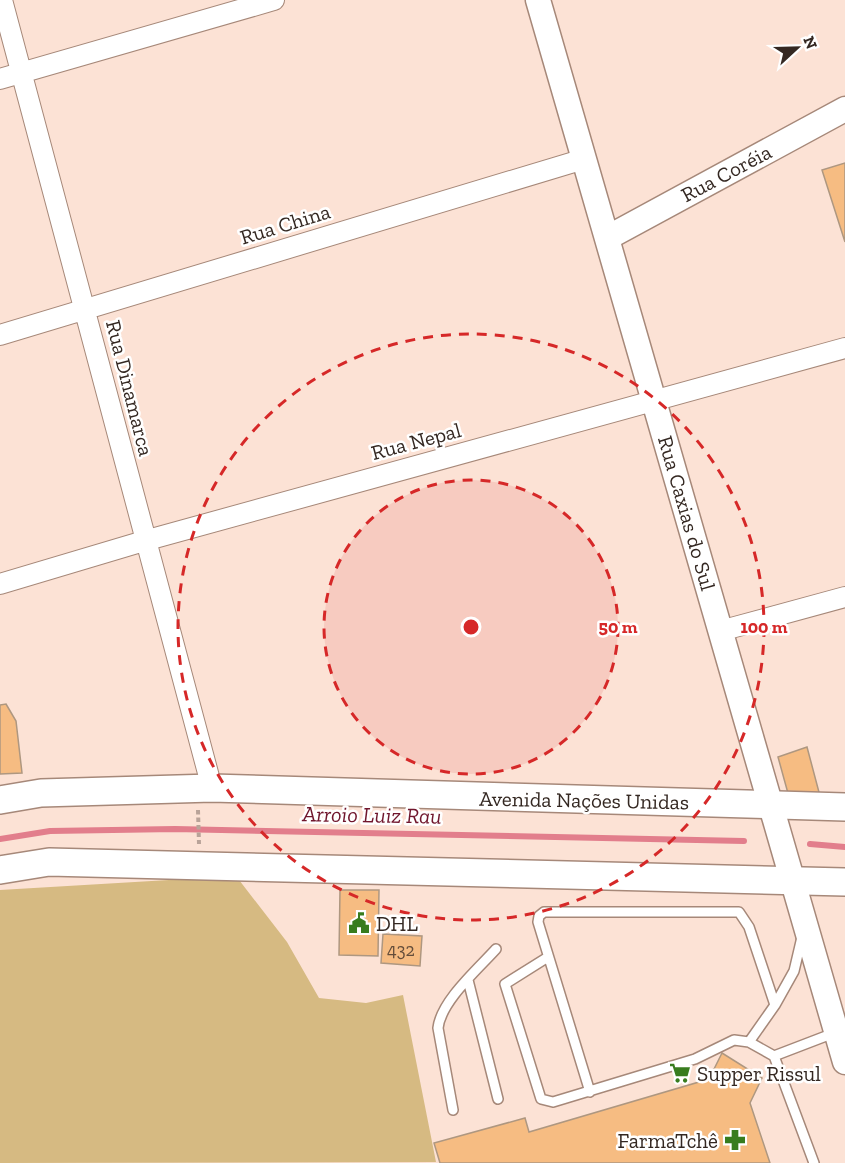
<svg xmlns="http://www.w3.org/2000/svg" width="845" height="1163" viewBox="0 0 845 1163" font-family="'Zilla Slab',serif">
<rect width="100%" height="100%" fill="#fce2d5"/>
<path fill="#d6ba82" d="M236,876L287,942L319,998L366,1003L403,995L436,1162L0,1163V890Z"/>
<g fill="none" stroke-linecap="round" stroke-linejoin="round">
<path stroke="#e27e8c" stroke-width="6" d="M0,839L50,831L175,829L744,841
M810,844L845,847"/>
</g>
<path fill="#f6bc82" stroke="#ae9780" stroke-width="1.5" d="M845,163V242L822,170Z
M6,704L16,721L22,773L0,774V705Z
M807,747L820,796L789,797L778,757Z
M340,890H379L378,956L339,955Z
M383,934L422,936L420,966L381,963Z
M722,1053L762,1078L750,1103L770,1163H440L434,1143L525,1118L529,1132L709,1079Z"/>
<g fill="none" stroke-linecap="round" stroke-linejoin="round">
<defs>
<path id="service" d="M548,957L505,984L541,1099L553,1102L695,1059L734,1040L749,1042L774,1056L814,1163
M468,980L498,1099
M775,1005L794,971L802,937
M774,1056L834,1033
M590,1092L538,922L539,916L544,912H739L749,927L775,1005L749,1042
M453,1110L438,1028C441,1001 478,969 496,949"/>
<path id="minor" d="M2,0L212,788
M0,79L274,0
M0,335L584,159
M0,584L144,541L845,348
M720,631L845,597"/>
<path id="tertiary" d="M538,0L845,1062
M607,238L845,109"/>
<path id="secondary" d="M0,800L41,793L212,788L845,807
M0,870L49,862L845,882"/>
</defs>
<use href="#service" stroke="#a68879" stroke-width="12"/>
<use href="#minor" stroke="#a68879" stroke-width="22"/>
<use href="#tertiary" stroke="#a68879" stroke-width="27"/>
<use href="#secondary" stroke="#a68879" stroke-width="30"/>
<path stroke="#b9a399" stroke-width="4" stroke-dasharray="4.5 3" stroke-linecap="butt" d="M198,810L199,844"/>
<use href="#service" stroke="#fff" stroke-width="9"/>
<use href="#minor" stroke="#fff" stroke-width="20"/>
<use href="#tertiary" stroke="#fff" stroke-width="24"/>
<use href="#secondary" stroke="#fff" stroke-width="27"/>
</g>
<circle cx="471" cy="627" r="147" fill="#d62828" fill-opacity=".12"/>
<g fill="none" stroke="#d62828" stroke-width="3" stroke-dasharray="10 8">
<circle cx="471" cy="627" r="147"/>
<circle cx="471" cy="627" r="293"/>
</g>
<defs>
<symbol id="civic-bare" viewBox="-9 -9 18 18"><path d="M-.6-6.5H3V-4.5H.6V-3L4-1V1h2V6H-6V1h2V-1L-.6-3ZM-1.2 2.5V6h2.4V2.5Z" fill="#387c1e" stroke="#fff" stroke-width="2.5" paint-order="stroke"/></symbol>
<symbol id="supermarket-bare" viewBox="-9 -9 18 18"><path d="M-6-5.5h2.5l.6 2H6L4.5 2H-2.5L-4.4-4H-6ZM-1.5 3.2a1.3 1.3 0 1 0 .1 0ZM3 3.2a1.3 1.3 0 1 0 .1 0Z" fill="#387c1e" stroke="#fff" stroke-width="2.5" paint-order="stroke"/></symbol>
<symbol id="pharmacy-bare" viewBox="-9 -9 18 18"><path d="M-2-6h4v4h4v4h-4v4h-4v-4h-4v-4h4Z" fill="#387c1e" stroke="#fff" stroke-width="2.5" paint-order="stroke"/></symbol>
</defs>
<g fill-rule="evenodd">
<use href="#civic-bare" x="344" y="908" width="30" height="30"/>
<use href="#supermarket-bare" x="665" y="1058" width="30" height="30"/>
<use href="#pharmacy-bare" x="720" y="1125" width="30" height="30"/>
</g>
<g text-anchor="middle" dominant-baseline="central" stroke-width="5" stroke-linejoin="round" paint-order="stroke">
<g font-size="18" fill="#644d3a">
<text x="401" y="950">432</text>
</g>
<g font-size="21" fill="#342822" stroke="#fff">
<text transform="translate(726 173) rotate(-28)">Rua Coréia</text>
<text transform="translate(285 224) rotate(-17)">Rua China</text>
<text transform="translate(130 388) rotate(76)">Rua Dinamarca</text>
<text transform="translate(416 441) rotate(-15)">Rua Nepal</text>
<text transform="translate(687 513) rotate(74)">Rua Caxias do Sul</text>
<text transform="translate(584 800) rotate(1)">Avenida Nações Unidas</text>
</g>
<g font-size="21" fill="#342822" stroke="#fff" text-anchor="start">
<text x="376" y="923">DHL</text>
<text x="697" y="1073">Supper Rissul</text>
<text x="718" y="1140" text-anchor="end">FarmaTchê</text>
</g>
<g font-size="22" font-style="italic" fill="#70162d" stroke="#fff">
<text transform="translate(372 815) rotate(1)">Arroio Luiz Rau</text>
</g>
</g>
<circle cx="471" cy="627" r="9" fill="#d62828" stroke="#fff" stroke-width="3"/>
<g font-size="18" text-anchor="middle" font-weight="bold" fill="#d62828" stroke="#fff" stroke-width="5" stroke-linejoin="round" paint-order="stroke">
<text x="618" y="633">50 m</text>
<text x="764" y="633">100 m</text>
</g>
<g transform="translate(797 48) rotate(68)" stroke="#ffffff" stroke-width="4.5" paint-order="stroke">
<path d="M0-4.5L10 22L0 15L-10 22Z" fill="#342822"/>
<text y="-9" font-size="16" font-weight="bold" text-anchor="middle" fill="#342822">N</text>
</g>
</svg>
